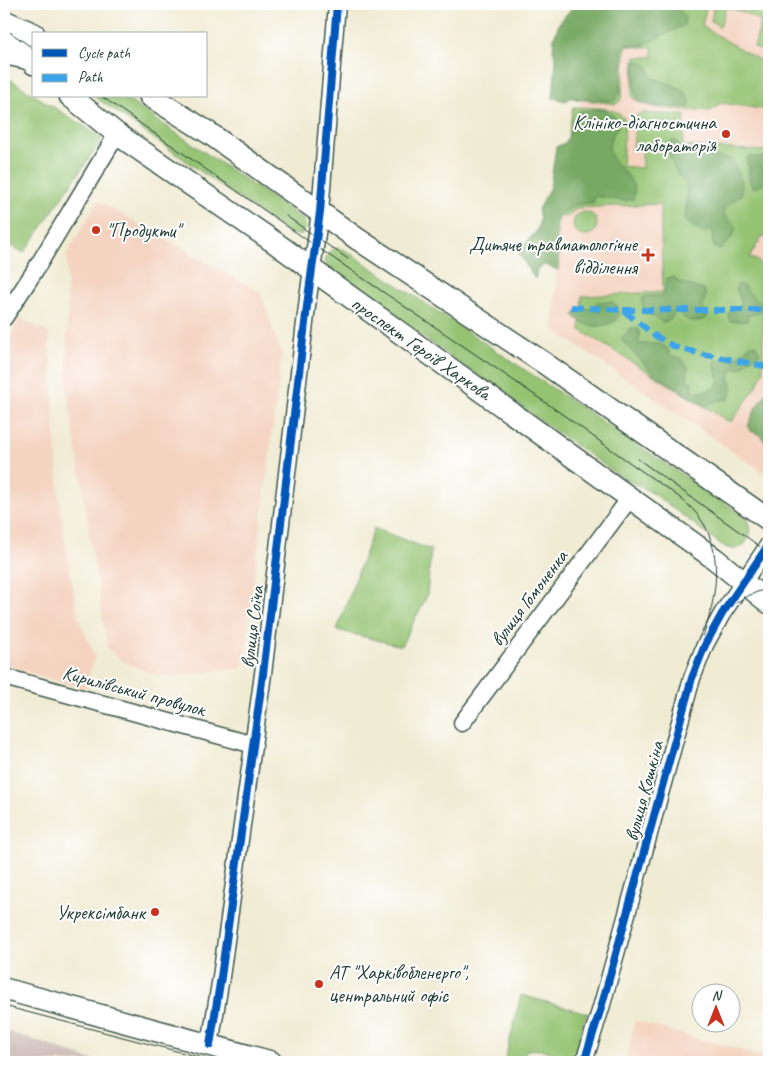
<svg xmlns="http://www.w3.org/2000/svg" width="773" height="1066" viewBox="0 0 773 1066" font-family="Caveat,sans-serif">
<rect width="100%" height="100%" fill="#fff"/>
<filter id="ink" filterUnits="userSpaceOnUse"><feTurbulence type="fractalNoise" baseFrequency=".02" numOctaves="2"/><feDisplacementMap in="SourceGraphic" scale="10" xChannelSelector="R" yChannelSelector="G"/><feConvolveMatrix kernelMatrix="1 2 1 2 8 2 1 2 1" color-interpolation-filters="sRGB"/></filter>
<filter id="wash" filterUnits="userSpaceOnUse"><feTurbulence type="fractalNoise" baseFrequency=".0096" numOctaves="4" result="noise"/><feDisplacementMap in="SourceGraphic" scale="20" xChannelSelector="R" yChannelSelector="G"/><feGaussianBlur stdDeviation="1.12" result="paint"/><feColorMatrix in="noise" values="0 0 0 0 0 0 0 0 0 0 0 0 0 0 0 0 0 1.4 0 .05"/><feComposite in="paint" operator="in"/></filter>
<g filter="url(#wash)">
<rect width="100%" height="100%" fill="#f0ebd3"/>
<path fill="#f4d3c0" d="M683,4H769V476L554,330L558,230L596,16L680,20Z
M98,201L260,292L282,355L243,668L160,677L122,661L107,647L67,389V254Z
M20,318L49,333L60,511L78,618L95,656L85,689L4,665V348Z
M635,1021L769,1058V1062H625Z"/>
<path fill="#d0c0bc" d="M4,1030L98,1062H4Z"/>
<path fill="#94c372" stroke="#5a8053" d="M591,4H677L682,7L683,4H707L702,26L769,66V110L721,103L711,111C691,109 645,112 632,97L634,61L636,57H652L653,48L626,46L622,95L620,101L616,104L575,99Z
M714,4H769V55L754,47L761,22L745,13L726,7L720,27L711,21Z
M4,75L34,95V96H36L103,138L24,253L4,242Z
M94,96H122L304,220L306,226L302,234L295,235L288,233Z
M573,107C588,108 620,105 625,121L622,166L642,168V149L633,148L636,116L642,113L685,115L683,146L769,151V237L767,239L762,236L750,257L758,261L763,269V371L757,386L732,421H728L580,330L582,296L663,292L660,204L577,208L567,217L561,216L556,211Z
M573 224a12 12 0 1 1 24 0a12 12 0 1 1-24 0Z
M337,248L345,250L738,512C740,515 745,517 747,520C753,529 749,545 738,548C731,551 725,547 719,543L654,494L618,475L328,270L325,260L330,251Z
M374,528L431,550L427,596L401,646L337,630Z
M521,995L587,1013L573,1062H571C556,1054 545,1048 527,1050L521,1061L505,1059Z"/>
<path fill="#77a964" stroke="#4b734c" d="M575,4H674L685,17L684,25L643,45H627L622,49L623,61L621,72L620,93L615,100L608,101L584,98H570L566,101L553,98L556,59L553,49L554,38L559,23Z
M640,61L649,68L652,78C665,83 695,88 689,107L651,106L639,102C632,89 635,76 635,62Z
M601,109C612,112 615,116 618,127C614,132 609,141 609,148C611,169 641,175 633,199L624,201L597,196L594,198V202L575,205L563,213L557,221V245L559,255L558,270L544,265L537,270L535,279L519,254L529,239L537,231L540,220L538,209L550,187L556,147L566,142L579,111Z
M673,141L678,142L682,153L732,159L742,181L741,195L724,208V215L733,223L736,228L731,238L720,250L714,247L712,240L714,234L710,229L703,233L686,221C683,208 691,195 685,182C682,177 683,181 679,176C674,170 667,151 668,143Z
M749,156L769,158V180L757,187H752L749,179V166L747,164V158Z
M673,277L681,283L704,290C707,296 705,300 702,306L707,318C700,321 692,323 686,319C681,316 682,313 675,312L670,320L662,323L656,317L646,314L642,302L643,298C649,294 657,297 664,295L667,278Z
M741,284L762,305L760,312L747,316V321H730L728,313C745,308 743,304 736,289L737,285Z
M604,302H612L618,306L619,315L614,322C600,328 585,328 574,316L577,310L592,308L596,303Z
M633,328L639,330V344H660L667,348L670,355L682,359L688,367L687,381L692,382L691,389L698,393L715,388L719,381L714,361C723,359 735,361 742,353C747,349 748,345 755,344L760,353C756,357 753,357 749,360C742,366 744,370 733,369L729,379C734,387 733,391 728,399L718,400L706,406L653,373L625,344L622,339L623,336L627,333L628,329Z
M769,393V444L764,441L761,435L750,431L748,426L756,407L766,394Z"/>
</g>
<g filter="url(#ink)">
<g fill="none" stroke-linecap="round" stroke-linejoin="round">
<defs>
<path id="minor" d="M4,56L32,62
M4,318L34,272L117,134
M4,677L254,745
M462,723L630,498
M210,1045L221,977L263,674L308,298L320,212L337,4
M584,1062L601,1008L692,678L705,645L722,614L769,544"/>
<path id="major" d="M4,21L34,34
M4,31L34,64
M70,96L117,134L274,242L715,559L769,603
M150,96L209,133L356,238L544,363L769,520
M4,989L271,1062"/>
</defs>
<use href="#minor" stroke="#3e574c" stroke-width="19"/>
<use href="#major" stroke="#3e574c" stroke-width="24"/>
<use href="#minor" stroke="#fff" stroke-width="16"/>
<use href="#major" stroke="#fff" stroke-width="21"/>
<path stroke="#1f3d34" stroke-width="1" d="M4,28L34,49
M101,96C173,146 245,197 317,247C403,306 490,363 576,424C599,441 622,457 646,474C666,488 691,502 704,524C731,573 705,633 687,681L582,1062
M286,216L348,259
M638,459L769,553
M707,635C721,609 742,596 769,588
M4,1006L218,1062"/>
<path stroke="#3da4eb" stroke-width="6" stroke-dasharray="12 6" stroke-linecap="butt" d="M571,307L623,310L654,335L675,347L697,353L769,367
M623,310H769"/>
<defs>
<path id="cycleway" d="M210,1045L221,977L263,674L308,298L320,212L337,4
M584,1062L601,1008L692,678L705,645L722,614L769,544"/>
</defs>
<use href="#cycleway" stroke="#fff" stroke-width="11"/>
<use href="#cycleway" stroke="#0057b8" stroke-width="8"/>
</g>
</g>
<g fill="#c8321e" stroke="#fff" stroke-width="2">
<circle cx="726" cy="134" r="5"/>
<circle cx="96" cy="230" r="5"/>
<path d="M645.5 247.5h5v5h5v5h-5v5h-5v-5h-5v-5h5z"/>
<circle cx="155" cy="912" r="5"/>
<circle cx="319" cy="984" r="5"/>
</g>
<g text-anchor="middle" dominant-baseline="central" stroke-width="4" stroke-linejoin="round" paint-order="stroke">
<g font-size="20" fill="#1f3d34" stroke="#fff" text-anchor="end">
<text x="716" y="122">Клініко-діагностична<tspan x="716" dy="23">лабораторія</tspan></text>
<text x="106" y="230" text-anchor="start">"Продукти"</text>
<text x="637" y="244">Дитяче травматологічне<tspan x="637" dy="23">відділення</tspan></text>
<text x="145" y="912">Укрексімбанк</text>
<text x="329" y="972" text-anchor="start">АТ "Харківобленерго",<tspan x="329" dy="23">центральний офіс</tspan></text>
</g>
<g font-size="20" fill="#1f3d34" stroke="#fff">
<text transform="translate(421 348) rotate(35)">проспект Героїв Харкова</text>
<text transform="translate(529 598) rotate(-53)">вулиця Гомоненка</text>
<text transform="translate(252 627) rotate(-83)">вулиця Соїча</text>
<text transform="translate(134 691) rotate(15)">Кирилівський провулок</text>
<text transform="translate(644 791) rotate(-75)">вулиця Кошкіна</text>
</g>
</g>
<rect width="773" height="1066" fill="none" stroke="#fff" stroke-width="20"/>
<rect x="32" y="32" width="175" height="65" fill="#ffffff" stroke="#a5b1ae"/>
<rect x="42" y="49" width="25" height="8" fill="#0057b8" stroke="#a5b1ae"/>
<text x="78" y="58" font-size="15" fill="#1f3d34">Cycle path</text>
<rect x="42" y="74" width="25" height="8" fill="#3da4eb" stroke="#a5b1ae"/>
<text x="78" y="82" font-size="15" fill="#1f3d34">Path</text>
<g transform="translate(716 1008)"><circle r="24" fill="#ffffff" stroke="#a5b1ae"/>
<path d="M0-4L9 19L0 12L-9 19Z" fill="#c8321e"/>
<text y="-8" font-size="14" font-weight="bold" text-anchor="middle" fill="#1f3d34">N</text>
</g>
</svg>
